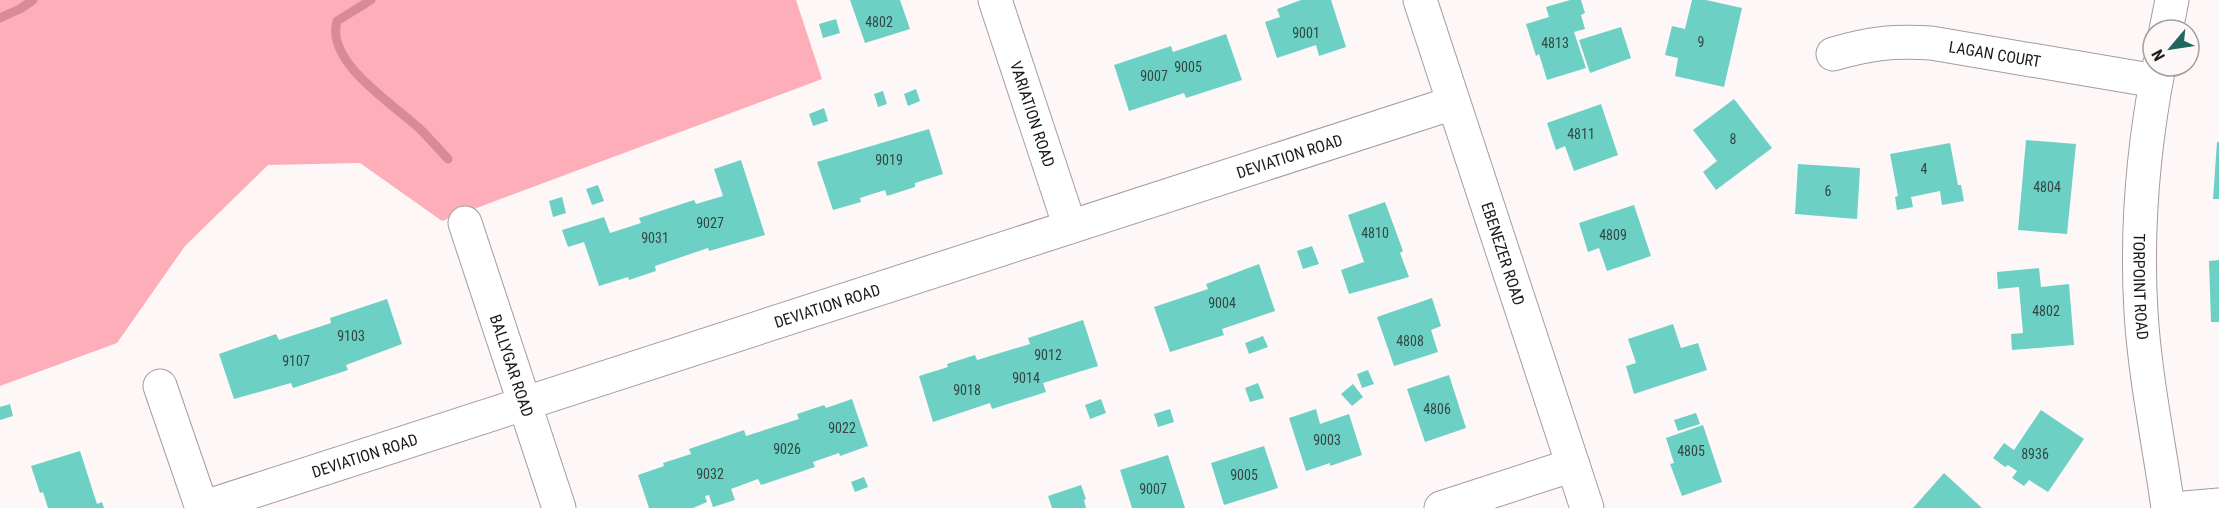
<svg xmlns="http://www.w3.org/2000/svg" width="2219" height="508" viewBox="0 0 2219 508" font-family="'Roboto Condensed',sans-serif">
<rect width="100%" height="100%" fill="#fef7f8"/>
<path fill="#feaeb8" d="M0,0H796L822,79L442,221L360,163L268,165L185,246L117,343L0,386Z"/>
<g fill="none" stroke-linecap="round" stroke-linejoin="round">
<path stroke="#d88b95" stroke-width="9" d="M371,0L337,21C325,62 393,104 419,128C429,138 438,148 448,159
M0,18L20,9L33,0"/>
</g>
<path fill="#6dd0c4" d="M850,0H900L910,29L865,43Z
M1301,0H1331L1346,47L1319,56L1316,45L1277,58L1265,22L1280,17L1277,9Z
M1570,0H1581L1585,13L1581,15L1585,29L1574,32L1586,68L1547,80L1539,54L1536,56L1526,24L1549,17L1546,7Z
M1692,0H1706L1742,8L1724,87L1675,76L1678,58L1665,55L1672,26L1685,29Z
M836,19L840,33L823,38L819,24Z
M1621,27L1631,58L1590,73L1579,40Z
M1226,34L1242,80L1186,98L1184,93L1129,111L1114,65L1171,46L1173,52Z
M916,89L920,101L908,106L904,94Z
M883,91L887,104L878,107L874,94Z
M1734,99L1772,148L1716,190L1703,172L1717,161L1693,130Z
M1601,104L1618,155L1574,171L1565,146L1556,150L1547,123Z
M824,108L828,121L813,126L809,114Z
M929,129L943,174L915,183V187L887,196L885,190L860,198L861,202L833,210L817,162Z
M2026,140L2076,144L2067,234L2018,230Z
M2217,142H2219V199H2213Z
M1950,143L1958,185H1961L1964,201L1942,205L1940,191L1911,197L1913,207L1897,210L1895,197L1898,196L1890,154Z
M741,160L765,235L709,251L708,248L655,266L656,271L629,280L628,277L599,286L584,242L568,247L562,230L604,217L610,233L641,223L639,218L694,200L696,204L723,196L714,169Z
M1798,164L1860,168L1857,219L1795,214Z
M598,185L604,201L592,205L586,189Z
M562,197L566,213L553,217L549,201Z
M1385,202L1403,251L1400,253L1409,277L1349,294L1341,270L1364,262L1348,215Z
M1634,205L1651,256L1607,271L1599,248L1588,252L1579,223Z
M1312,246L1319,264L1303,269L1297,251Z
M2219,260V322H2211L2209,261Z
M1259,264L1275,311L1222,329L1224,335L1170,352L1154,307L1208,289L1206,284Z
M2039,268L2041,287L2069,284L2074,345L2012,350L2011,334L2023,333L2019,287L1998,289L1997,272Z
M1432,298L1441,326L1431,330L1438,352L1394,366L1377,317Z
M387,299L402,344L346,365L348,370L293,388L291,383L234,399L219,354L276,334L279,340L331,323L330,318Z
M1083,320L1098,366L1043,383L1046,392L992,409L990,403L933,422L919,376L948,367L947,364L975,355L977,360L1030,344L1028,338Z
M1673,324L1681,348L1698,343L1707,370L1634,394L1626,366L1636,363L1628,339Z
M1263,336L1268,347L1249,354L1245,343Z
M1368,370L1374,384L1362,388L1357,374Z
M1449,375L1466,428L1425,442L1407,389Z
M1258,383L1264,398L1250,402L1245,388Z
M1353,384L1363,397L1352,406L1341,394Z
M852,399L868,446L840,456L839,453L813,462L815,467L761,485L758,479L731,489L735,500L713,507L709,495L705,496L707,502L693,508H649L638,475L664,466L663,463L691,454L689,449L744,430L746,436L799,419L797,414L824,405L826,408Z
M1101,399L1106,413L1090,419L1085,405Z
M10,404L13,416L0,420V407Z
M1170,409L1174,422L1158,427L1154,414Z
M1316,409L1320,424L1349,414L1362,455L1330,466V463L1306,471L1289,418Z
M2041,410L2084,439L2048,492L2029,480L2024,486L2012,478L2017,471L2008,465L2005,467L1993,458L2004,443L2014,450Z
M1696,413L1700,424L1678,431L1674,420Z
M1703,425L1722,482L1682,496L1670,464L1674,463L1666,438Z
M1264,446L1278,488L1224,505L1211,463Z
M80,451L97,504L102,502L104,508H48L43,492L40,493L31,466Z
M1168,455L1185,508H1132L1120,470Z
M1944,473L1982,508H1913Z
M864,477L868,487L855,492L851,482Z
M1081,485L1086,499L1084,500L1086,508H1052L1048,496Z"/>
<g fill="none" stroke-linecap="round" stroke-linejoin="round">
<defs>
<g id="street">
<path id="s1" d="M995,0L1070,227"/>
<path d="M2166,30L2172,0"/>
<path id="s2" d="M1833,54C1871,43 1892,41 1931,43L2156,81"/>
<path id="s3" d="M2159,66C2143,148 2136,229 2141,312C2145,378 2159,443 2168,508"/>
<path id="s4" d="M465,223L559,508"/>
<path id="s5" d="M160,386L202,508L1453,103"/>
<path d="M1441,508L1573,465"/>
<path d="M2185,508L2219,505"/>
</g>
<g id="secondary">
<path id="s6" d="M1420,0L1587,508"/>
</g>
</defs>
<use href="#street" stroke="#a59b9c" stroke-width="35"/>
<use href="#secondary" stroke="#a59b9c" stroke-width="35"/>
<use href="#street" stroke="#fff" stroke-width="33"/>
<use href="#secondary" stroke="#fff" stroke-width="33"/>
</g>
<g text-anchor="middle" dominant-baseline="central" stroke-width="5" stroke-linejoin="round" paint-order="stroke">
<g font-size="14" fill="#324844">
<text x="879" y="22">4802</text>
<text x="1306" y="33">9001</text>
<text x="1701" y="42">9</text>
<text x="1555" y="43">4813</text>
<text x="1188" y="67">9005</text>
<text x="1154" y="76">9007</text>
<text x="1581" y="134">4811</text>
<text x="1733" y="139">8</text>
<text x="889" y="160">9019</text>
<text x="1924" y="169">4</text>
<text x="2047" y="187">4804</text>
<text x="1828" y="191">6</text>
<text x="710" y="223">9027</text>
<text x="1375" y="233">4810</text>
<text x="1613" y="235">4809</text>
<text x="655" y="238">9031</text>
<text x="1222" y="303">9004</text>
<text x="2046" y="311">4802</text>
<text x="351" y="336">9103</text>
<text x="1410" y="341">4808</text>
<text x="1048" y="355">9012</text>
<text x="296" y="361">9107</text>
<text x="1026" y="378">9014</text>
<text x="967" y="390">9018</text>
<text x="1437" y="409">4806</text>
<text x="842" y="428">9022</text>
<text x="1327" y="440">9003</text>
<text x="787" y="449">9026</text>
<text x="1691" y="451">4805</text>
<text x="2035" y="454">8936</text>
<text x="710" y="474">9032</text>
<text x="1244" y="475">9005</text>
<text x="1153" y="489">9007</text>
</g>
<g font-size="16" fill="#1e1a1a" stroke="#fef7f8">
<text stroke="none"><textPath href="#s2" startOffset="164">LAGAN COURT</textPath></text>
<text stroke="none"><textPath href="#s1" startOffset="120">VARIATION ROAD</textPath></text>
<text stroke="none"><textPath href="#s5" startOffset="1272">DEVIATION ROAD</textPath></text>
<text stroke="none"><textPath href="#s6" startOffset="267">EBENEZER ROAD</textPath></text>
<text stroke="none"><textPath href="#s3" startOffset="222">TORPOINT ROAD</textPath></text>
<text stroke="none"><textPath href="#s5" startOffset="786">DEVIATION ROAD</textPath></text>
<text stroke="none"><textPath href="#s4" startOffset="150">BALLYGAR ROAD</textPath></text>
<text stroke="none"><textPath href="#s5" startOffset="300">DEVIATION ROAD</textPath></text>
</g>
</g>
<g transform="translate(2171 48) rotate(241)"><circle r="28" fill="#fef7f8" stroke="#a49f9f" stroke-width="1.5"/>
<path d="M0-4.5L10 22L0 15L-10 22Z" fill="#1d675f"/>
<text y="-9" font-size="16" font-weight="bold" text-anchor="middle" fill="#1e1a1a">N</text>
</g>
</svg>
